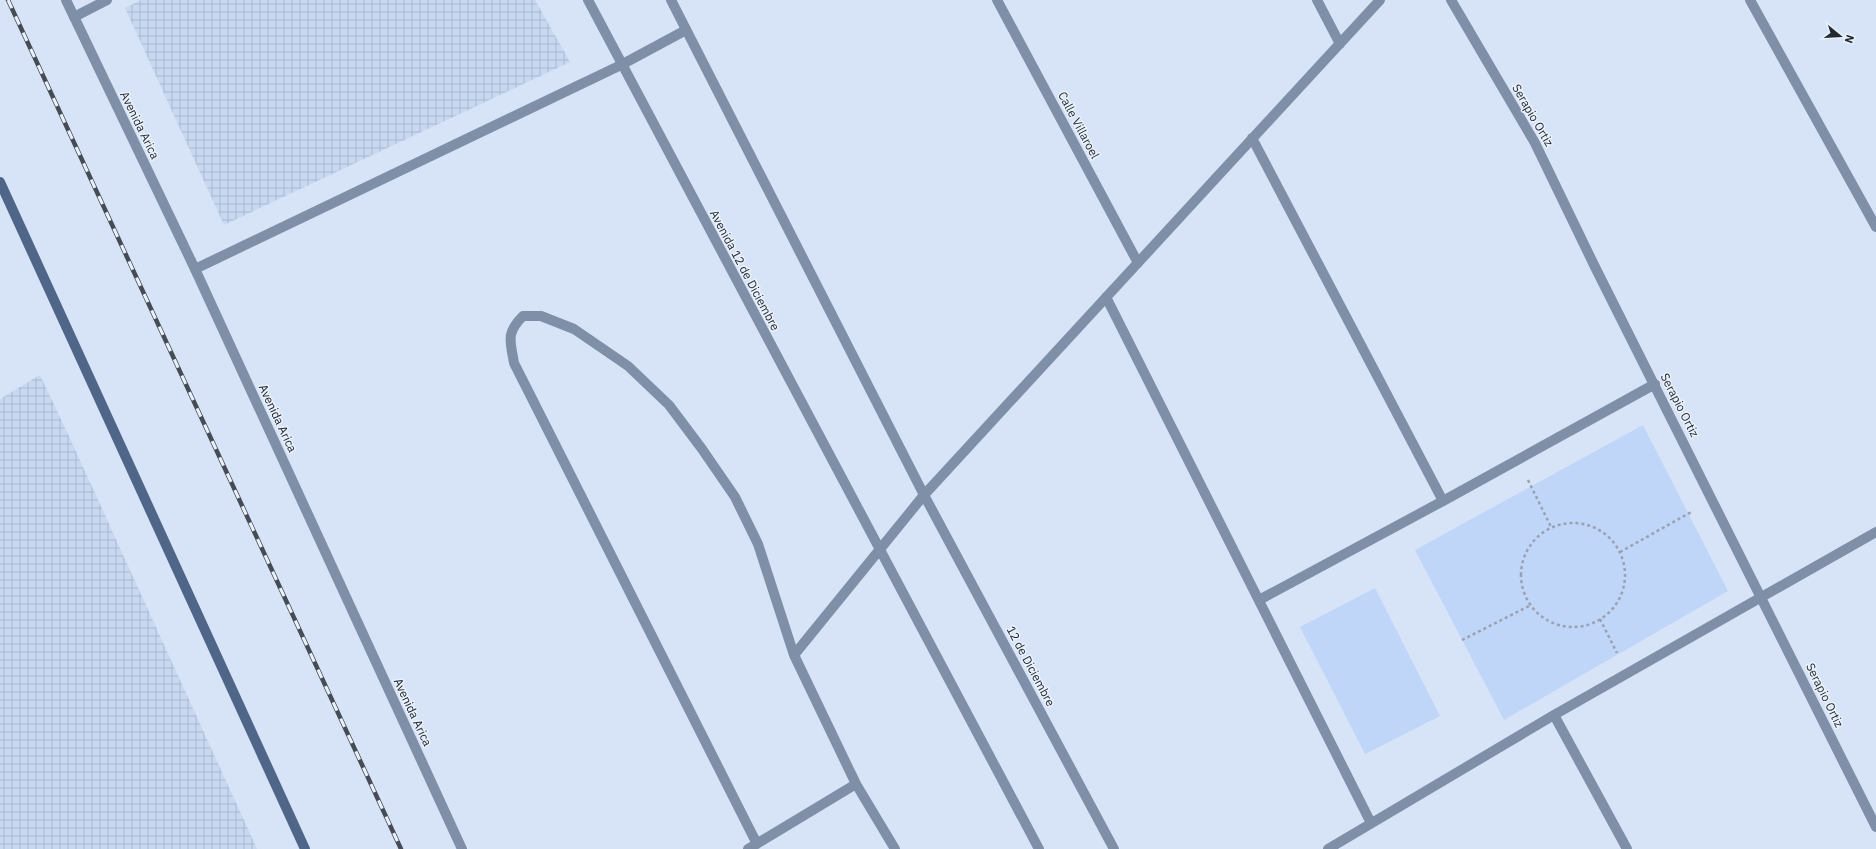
<svg xmlns="http://www.w3.org/2000/svg" width="1876" height="849" viewBox="0 0 1876 849" font-family="'IBM Plex Sans',sans-serif">
<defs>
<pattern id="industrial-grid" width="8" height="8" patternUnits="userSpaceOnUse"><rect width="8" height="8" fill="#c7d8f1"/><path d="M0 4h8M4 0v8" fill="none" stroke="#abb9cf"/></pattern>
</defs>
<rect width="100%" height="100%" fill="#d7e4f7"/>
<path fill="url(#industrial-grid)" d="M141,0H535L570,62L224,225L125,8Z
M40,375L73,445L257,849H0V399Z"/>
<path fill="#bfd6f9" d="M1643,425L1728,591L1504,720L1415,550Z
M1375,588L1440,716L1365,754L1300,627Z"/>
<g fill="none" stroke-linecap="round" stroke-linejoin="round">
<path stroke="#98a2b1" stroke-width="2.5" stroke-dasharray="3 3" stroke-linecap="butt" d="M1528,480L1551,527
M1521 575a52 52 0 1 1 104 0a52 52 0 1 1-104 0Z
M1620,552L1693,511
M1600,619L1617,653
M1462,640L1531,605"/>
<path stroke="#7e8fa7" stroke-width="10" d="M74,17L107,0
M195,269L621,65L686,30"/>
<path stroke="#7e8fa7" stroke-width="10" d="M66,0L195,269L462,849
M588,0L1039,849
M671,0L924,495L1114,849
M997,0L1138,263
M1317,0L1340,44
M1451,0L1535,143L1595,267L1876,827
M1750,0L1876,227
M1252,138L1443,501
M1106,297L1371,823
M1259,600L1443,501L1655,384
M794,655L924,495L1380,0
M1554,715L1627,849
M757,844L514,363C510,340 506,333 523,316H541L574,329L628,366L669,405L702,449L735,497L758,544L794,655L856,784L895,849
M748,849L856,784
M1328,849L1554,715L1876,532"/>
<path stroke="#4f6688" stroke-width="10" d="M0,182L305,849"/>
<defs>
<path id="rail" d="M8,0L401,849"/>
</defs>
<use href="#rail" stroke="#464c55" stroke-width="4.5"/>
<use href="#rail" stroke="#e9f1fc" stroke-width="3" stroke-dasharray="9" stroke-linecap="butt"/>
</g>
<g text-anchor="middle" dominant-baseline="central" stroke-width="3" stroke-linejoin="round" paint-order="stroke">
<g font-size="12" fill="#23282f" stroke="#e9f1fc">
<text transform="translate(1533 115) rotate(60)">Serapio Ortiz</text>
<text transform="translate(140 125) rotate(64)">Avenida Arica</text>
<text transform="translate(1079 125) rotate(62)">Calle Villaroel</text>
<text transform="translate(745 270) rotate(62)">Avenida 12 de Diciembre</text>
<text transform="translate(1680 405) rotate(63)">Serapio Ortiz</text>
<text transform="translate(278 418) rotate(65)">Avenida Arica</text>
<text transform="translate(1031 666) rotate(62)">12 de Diciembre</text>
<text transform="translate(1825 695) rotate(64)">Serapio Ortiz</text>
<text transform="translate(413 712) rotate(65)">Avenida Arica</text>
</g>
</g>
<g transform="translate(1840 36) rotate(108)" stroke="#e9f1fc" stroke-width="3" paint-order="stroke">
<path d="M0-3L7 15L0 10L-7 15Z" fill="#23282f"/>
<text y="-6" font-size="11" font-weight="bold" text-anchor="middle" fill="#23282f">N</text>
</g>
</svg>
